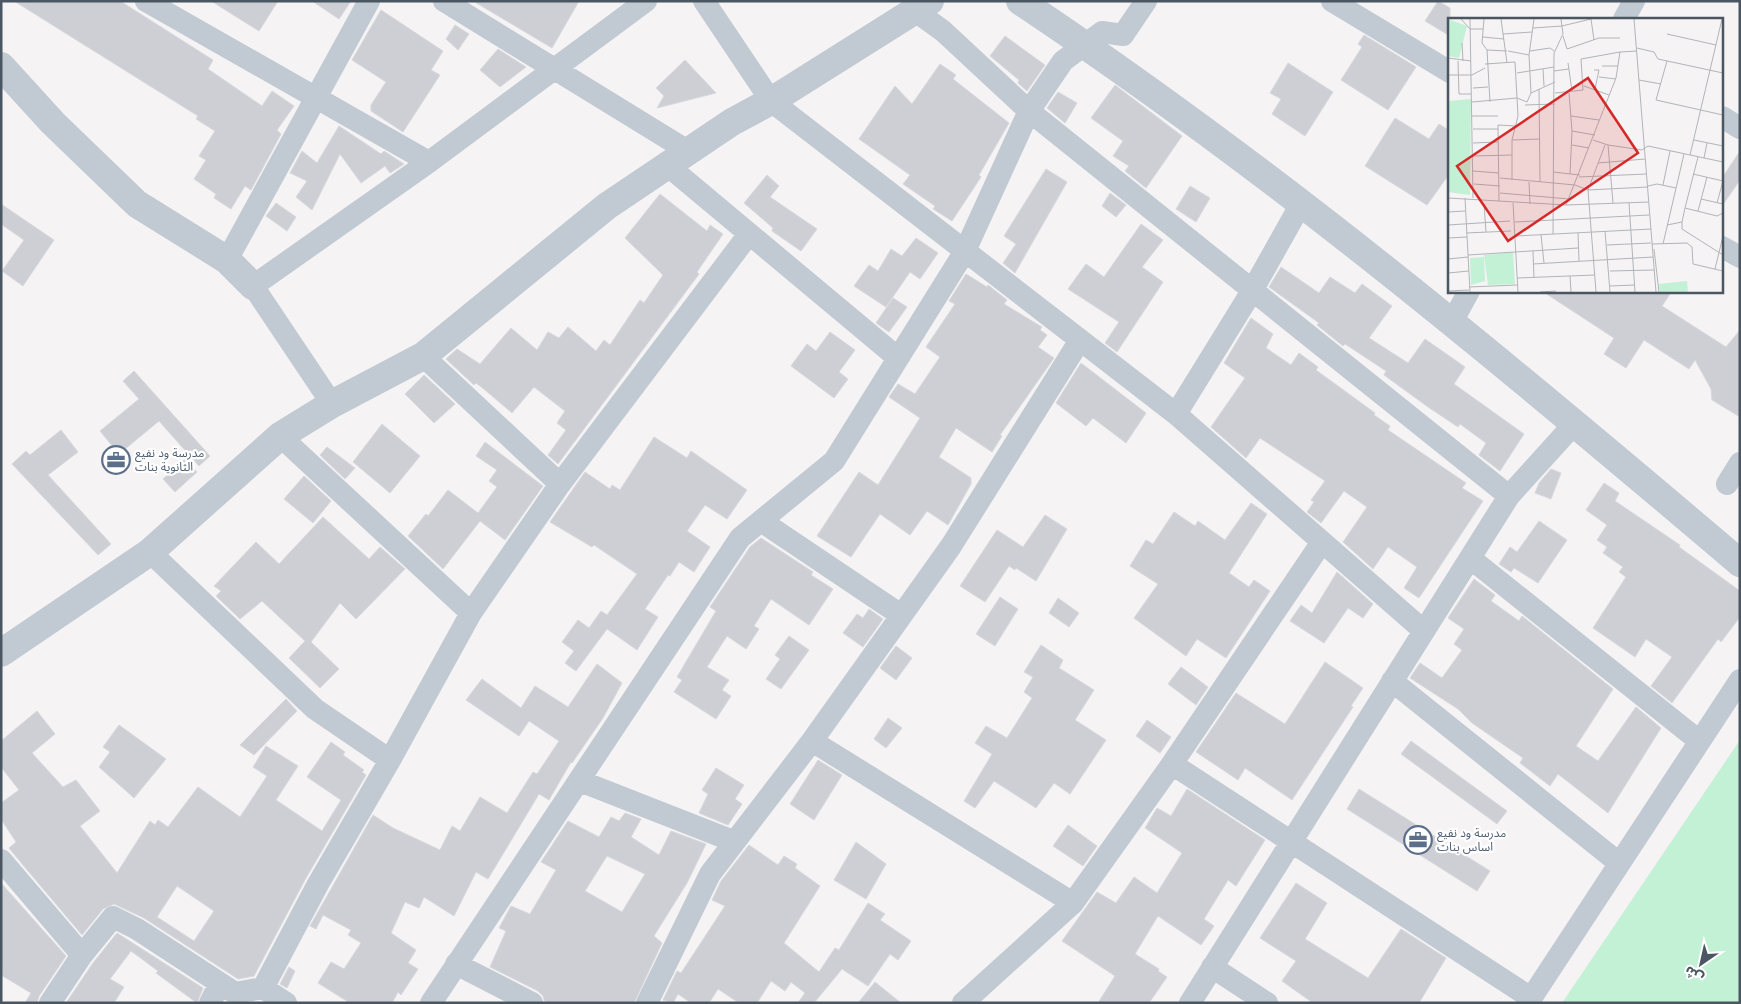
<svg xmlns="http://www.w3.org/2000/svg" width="1741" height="1004" viewBox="0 0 1741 1004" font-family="'Varela Round','Noto Sans Arabic',sans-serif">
<rect width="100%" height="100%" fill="#f5f3f3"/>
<path fill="#c3f1d5" d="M1740,740V1003H1562Z"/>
<path fill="#cdcfd5" stroke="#d7d9de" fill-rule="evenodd" d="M14,1H120L213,60L208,69L262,106L272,91L294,106L277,130L281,134L251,190L245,186L231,209L214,198L216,194L194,179L206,160L199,156L215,131L196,119L198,116Z
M211,1H278L259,31Z
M312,1H351L339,19Z
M473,1H579L552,48Z
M1438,1L1450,8V36L1425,21Z
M381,10L443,51L431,70L440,75L403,132L371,111V105L386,82L352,60Z
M455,25L469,34L458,50L446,39Z
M1364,35L1416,67L1388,110L1341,80L1362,47L1358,44Z
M1005,36L1045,65L1027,91L1018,83L1019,80L990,56Z
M498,49L526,67L500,87L480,70Z
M685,60L716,93L657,108L664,96L656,88Z
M1288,63L1333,92L1305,136L1272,114L1281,99L1270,93Z
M940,64L956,75L953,79L1009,123L979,175L981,177L952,221L933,209L935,206L903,184L910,175L859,139L895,86L912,104Z
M1115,85L1182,136L1146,188L1125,171L1129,166L1113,156L1123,141L1091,118Z
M1058,92L1077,103L1065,123L1047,108Z
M1395,118L1429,139L1439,124L1450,131V173L1427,205L1365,166Z
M339,126L381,154L384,151L404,164L390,173L385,166L361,183L340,154L312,210L296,197L307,181L290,173L302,151L317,163Z
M1740,151V180L1722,206V178Z
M1046,169L1067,182L1015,273L1003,263L1016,244L1004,236Z
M767,175L779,186L770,197L817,229L801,251L772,231L773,228L744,203Z
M1190,186L1210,198L1196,222L1176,209Z
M1110,193L1126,205L1116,217L1102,206Z
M660,194L707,231L710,225L723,234L697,272L699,274L558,464L548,455L566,430L557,423L565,411L534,387L512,413L485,390L476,383L474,385L446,359L457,349L480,364L511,328L537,350L548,332L559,338L568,327L596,351L604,340L610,345L640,300L644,303L663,275L625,238Z
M276,203L296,217L287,231L266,216Z
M1,204L54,240L23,286L2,271L24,240L1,224Z
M1141,224L1163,240L1142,267L1163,282L1117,352L1105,343L1119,322L1068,289L1086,264L1104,277Z
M916,238L938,253L920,279L910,272L886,307L854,286L869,265L878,271L891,249L902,256Z
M1281,267L1319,293L1330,277L1355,293L1362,284L1392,306L1369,338L1408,363L1425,339L1465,367L1454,384L1524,434L1500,471L1479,455L1486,443L1460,424L1458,427L1428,407L1384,375L1386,371L1345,344L1343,346L1317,325L1319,323L1269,287Z
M966,274L987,287L988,285L1007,300L1004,304L1042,327L1040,330L1047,335L1038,347L1054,358L1000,435L1002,436L992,452L956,428L939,457L971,478V484L948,525L927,511L910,535L880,514L851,557L817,536L859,472L878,485L920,418L889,397L898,384L915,394L940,357L926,347L955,304L949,301Z
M1542,291H1672L1662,306L1726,347L1740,330V417L1712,400L1711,389L1695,360L1689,369L1644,340L1626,368L1604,354L1614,338Z
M893,298L907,307L889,332L876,323Z
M1251,318L1273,334L1266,348L1291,365L1299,353L1318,367L1316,370L1375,413L1374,415L1390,426L1388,430L1466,483L1462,488L1483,501L1419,598L1404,588L1417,567L1388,547L1373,569L1343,542L1367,507L1344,491L1321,523L1307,512L1314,502L1311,500L1325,481L1260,438L1246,458L1211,427L1245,378L1224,363Z
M830,332L855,350L839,372L848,379L834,398L791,366L807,344L816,351Z
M1081,363L1146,413L1126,443L1093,418L1086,426L1056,403Z
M134,371L210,456L199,466L159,421L119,454L100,431L139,399L123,381Z
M424,375L455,404L434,423L405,394Z
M382,424L420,456L390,493L353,462Z
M61,430L78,452L48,475L111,544L98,555L12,464L26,451L30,455Z
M654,437L687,458L691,451L747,490L727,519L705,505L687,531L710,547L694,572L679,562L670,576L668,575L645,609L658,617L637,650L607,629L576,671L565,663L574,651L562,642L578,620L589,628L601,611L607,615L637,574L594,545L592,547L550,522L585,472L610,489L612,485L620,490Z
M485,442L543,486L505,540L480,521L443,569L408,536L426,514L428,516L448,490L478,513L497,487L489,481L497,470L476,456Z
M327,447L355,468L345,479L320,455Z
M185,459L197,472L175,492L163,479Z
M1551,469L1561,473L1551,499L1535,493L1539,483Z
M304,476L331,501L313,523L284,499Z
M1604,483L1619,493L1615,501L1680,545L1679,547L1740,591V617L1721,642L1718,639L1672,703L1651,686L1672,657L1646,639L1635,657L1593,628L1626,577L1619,572L1623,567L1603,553L1607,547L1597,540L1607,525L1586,510Z
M1251,503L1267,514L1229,573L1249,587L1254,580L1270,591L1226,658L1197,639L1186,656L1134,618L1158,584L1130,566L1146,540L1153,544L1174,512L1195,526L1198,521L1225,540Z
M1045,515L1067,529L1036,581L1016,568L1015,570L1009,566L985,602L960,586L997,530L1023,547Z
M323,517L369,559L380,547L405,569L356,619L340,603L311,642L339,669L320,688L289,658L305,641L262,601L240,619L216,596L221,591L214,586L256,542L279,564Z
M1539,521L1567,540L1538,583L1514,568L1511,572L1499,564L1510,547L1517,552Z
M761,538L813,572L811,575L833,589L809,625L771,599L754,626L759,629L746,649L727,636L707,667L729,680L722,690L731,696L716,719L674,692L682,680L677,677L716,611L710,607L750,547Z
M1337,572L1373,604L1363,618L1348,608L1324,643L1290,621L1301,605L1312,613Z
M1474,579L1495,595L1491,601L1519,621L1522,616L1613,689L1576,746L1598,761L1636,707L1661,728L1608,813L1558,774L1550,786L1520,763L1523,758L1472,723L1458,709L1410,678L1420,663L1442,678L1462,650L1454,644L1464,629L1448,618Z
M1000,597L1018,609L995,646L976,634Z
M1058,598L1079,613L1069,627L1049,613Z
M869,609L883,619L863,647L843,633L857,614L863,618Z
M789,636L809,650L781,689L766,679L780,659L775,655Z
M1041,645L1063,660L1059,668L1094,690L1075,720L1106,740L1070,794L1054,783L1036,808L994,781L975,808L964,801L992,754L975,743L986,726L1007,738L1032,698L1024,692L1033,677L1024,672Z
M896,646L912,658L896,680L880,668Z
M1325,662L1363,688L1351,706L1353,707L1292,800L1245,768L1238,780L1196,752L1236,693L1285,724Z
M597,664L622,683L603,718L572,763L571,762L549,800L539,794L488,879L476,872L454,916L424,897L419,908L405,902L391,933L416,950L408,963L418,969L401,995L398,992L392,1003H350L318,983L331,962L344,969L361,943L348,935L351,930L323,915L316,929L310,926L373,815L393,828L440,850L452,826L460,831L480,797L507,813L533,772L537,774L559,741L529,721L519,736L466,700L482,679L521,708L535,686L568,707Z
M1181,667L1208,687L1196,705L1168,684Z
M286,699L297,711L254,755L240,745Z
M37,711L55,734L32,753L63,787L76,780L100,811L80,826L117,873L150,821L155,825L158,820L168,827L198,787L240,817L267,776L253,767L266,746L298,766L276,800L322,831L341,800L307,777L331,742L345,752L343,755L364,770L362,772L366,775L306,878L254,976L238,979L144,918L114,904L103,909L82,935L23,865L9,848L16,842L1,819V803L19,790L1,767V741ZM177,886L214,911L194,941L157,917Z
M888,718L902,728L886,748L874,739Z
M1147,720L1171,737L1160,753L1136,736Z
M119,725L166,759L134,798L99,767L110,752L103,747Z
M1411,741L1507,811L1497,824L1401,754Z
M818,760L842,775L814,820L790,804Z
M716,768L744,785L735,799L742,804L728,825L699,813L708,794L702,790Z
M1187,789L1265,840L1236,886L1228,880L1204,919L1214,926L1201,945L1158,916L1135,954L1159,969L1158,971L1167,977L1149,1003H1098L1115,976L1062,941L1097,892L1116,903L1134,877L1157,893L1182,853L1145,828L1157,808L1171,816Z
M1359,789L1490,871L1477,891L1347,809Z
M625,813L641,819L631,837L659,855L671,831L706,844L687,883L654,936L662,943L634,1003H545L543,996L538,991L490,967L506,931L499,928L511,906L530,914L556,870L541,862L568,821L599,837L611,817L619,821ZM607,856L645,874L622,912L585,891Z
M1068,825L1097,846L1083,866L1053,846Z
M856,842L886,864L866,899L834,880Z
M749,845L778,865L784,856L797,864L795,868L820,886L784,943L819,972L835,948L839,950L868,903L885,914L880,920L911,941L898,960L890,954L868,986L842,969L814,1003H798L805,993L791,982L785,991L771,981L757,1003H739L718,989L709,1003H691L678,994L673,1003L663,1000L677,971L681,973L725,906L712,900L721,881Z
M1,883L66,956L39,996L37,1003H25L31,993L1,975Z
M1296,883L1327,903L1305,939L1368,978L1401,929L1446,958L1419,1003H1313L1282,981L1296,961L1260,938Z
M117,933L203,988L197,1003L156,973L158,971L131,951L110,979L124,987L114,1003H66L93,963Z
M289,967L295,971L287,988L280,984Z
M875,982L901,1003H858Z"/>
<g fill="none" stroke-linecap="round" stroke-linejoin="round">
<path stroke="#c1cad2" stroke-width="22" d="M146,1L429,162
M444,1L688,151
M704,1L771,101L1176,414L1424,631
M1332,1L1450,72
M914,10L943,31L1029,111L1509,496
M1624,19L1634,1
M1722,117L1740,128
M667,165L898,358
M1722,247L1740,257
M227,260L369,1
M1452,322L1469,291
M423,356L560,484
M332,404L253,286L429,162L646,1
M1176,414L1252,291L1302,202
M280,436L471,613
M1727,484L1740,463
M761,521L901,615
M150,552L315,709L390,760
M1470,558L1698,740
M1392,681L1619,863
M812,741L1073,903
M1172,764L1531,998
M580,781L733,841
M1,860L82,955
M456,964L532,1003
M1212,967L1267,1003
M263,988L318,884L390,760L471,613L560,484L749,234
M50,1003L82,955L113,917L137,929L235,993L263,988L286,1003
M210,1003L220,983
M431,1003L740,538L834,461L965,251L1029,111L1063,61L1102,32L1123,35L1146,1
M647,1003L710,874L812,741L951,546L1080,340
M963,1003L1073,903L1172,764L1322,542
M1190,1003L1509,496L1575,423
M1528,1003L1740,680"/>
<path stroke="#c1cad2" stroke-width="28" d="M1020,1C1275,171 1507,365 1740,563
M1,66L53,123L137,204L227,260L253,286
M1,653L150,552L280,436L332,404L423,356L607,206L732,122L771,101L930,1"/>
</g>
<defs>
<symbol id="office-ring" viewBox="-11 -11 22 22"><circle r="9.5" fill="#fff" stroke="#5c6f8a" stroke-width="1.5"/><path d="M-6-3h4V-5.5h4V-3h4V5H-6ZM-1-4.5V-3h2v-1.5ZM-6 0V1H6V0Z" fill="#5c6f8a"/></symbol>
</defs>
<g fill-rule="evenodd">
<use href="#office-ring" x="100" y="444" width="32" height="32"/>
<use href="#office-ring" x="1402" y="824" width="32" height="32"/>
</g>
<g text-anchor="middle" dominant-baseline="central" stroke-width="4.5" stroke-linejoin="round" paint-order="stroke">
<g font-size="12" fill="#4e5e75" stroke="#fff" text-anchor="start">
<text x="135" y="453">مدرسة ود نفيع<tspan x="135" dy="14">الثانوية بنات</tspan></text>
<text x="1437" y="833">مدرسة ود نفيع<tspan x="1437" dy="14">اساس بنات</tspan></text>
</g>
</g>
<g transform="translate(1448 18)">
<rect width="275" height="275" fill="#f5f3f3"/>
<path d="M0,1L19,8L11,40L0,38ZM23,81L22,177L0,174V83ZM65,234L67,266L40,267L36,237ZM36,239L37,263L23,267L22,240ZM239,263L240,274H212L211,266Z" fill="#c3f1d5"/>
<path fill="none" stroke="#b1b4b9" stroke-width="1" d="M13,1L22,11H35M22,1L25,180M36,1L34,25L39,32L42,84M53,1L59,45M143,1L146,22M186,1L208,274M85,10L114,8L143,1M55,16L84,14M219,16L268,27M115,18L119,31L151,20H172M35,19L56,21M14,25L15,43M189,30L206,34L210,41L275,55M39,32L59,33M60,33L81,37M82,33L102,30L106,33M0,40L23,43M10,43L11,76H23M219,43L208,82L275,97M120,45L124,73M37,46L67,44L70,98L64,122V162M154,48H170M95,51L96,68M146,52H151L147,71M106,53L121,51M69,55L106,49M0,57H24L37,50M151,59L168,61M191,62L213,66M136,68L161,77M25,70L40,69M91,71L92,164M83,75L107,64M107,75L135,72L133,41L172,34M121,75L124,113L122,156M24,84L69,80L79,84L83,75L81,37L86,1M77,87L107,86M24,98H50M123,98L151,102M25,111H50M124,113L147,117M64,122L92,121M145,122L160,127L194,132L200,128L275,144M246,122L275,128M25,125L50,124M124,127L141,130M160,127L165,185M242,137L274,1M25,138L64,137M256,140L259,125M150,145L197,141M25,153L51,155M105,154L132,157M245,156L275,163M131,159L198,156M52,160L127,167L140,172L200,169M81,164L82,186M26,166L52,168M215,167L222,133M200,168L209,166L228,170M52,175L121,181M0,180L118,187L168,60L172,34L189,33M17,180L22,274M253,181L275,186M51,183L50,107L68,108M65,185L70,274M181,185L187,274M269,185L275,163M36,186L38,214M118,187L201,184M237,190L250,139M250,193L259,159M0,194L17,193M67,204L201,197M234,204V211L275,237M0,207L62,203M219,207L234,204L237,190L269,198L275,195M157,213L162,274M18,215L63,213M130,215L131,243M105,216L106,35L115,16L113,1M93,217L96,245M68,218L203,211M0,220L19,219M204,226L239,225L244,229L245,246L275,253M215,226L236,136M159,227L203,225M206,231L211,274M85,233L86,260M20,237L130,230M0,241L20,239M85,246L205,239M267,251L275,218M162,253L206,252M0,255L21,253M122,258L123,274M69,260L147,257M162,268L187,267M21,269L69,267M0,273L21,272M92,274L108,273M148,274L140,172L157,127"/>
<path fill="#d62828" fill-opacity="0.15" stroke="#d62828" stroke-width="2.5" d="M140,60L190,135L60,223L9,148Z"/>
<rect width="275" height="275" fill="none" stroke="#4a5661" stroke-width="2.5"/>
</g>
<rect width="1741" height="1004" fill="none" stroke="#4a5661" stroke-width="5"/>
<g transform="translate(1701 964) rotate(214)" stroke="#ffffff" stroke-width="4" paint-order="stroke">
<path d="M0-4L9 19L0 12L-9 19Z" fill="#4a5661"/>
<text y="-8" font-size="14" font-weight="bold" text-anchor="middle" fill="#4a5661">ش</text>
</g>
</svg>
